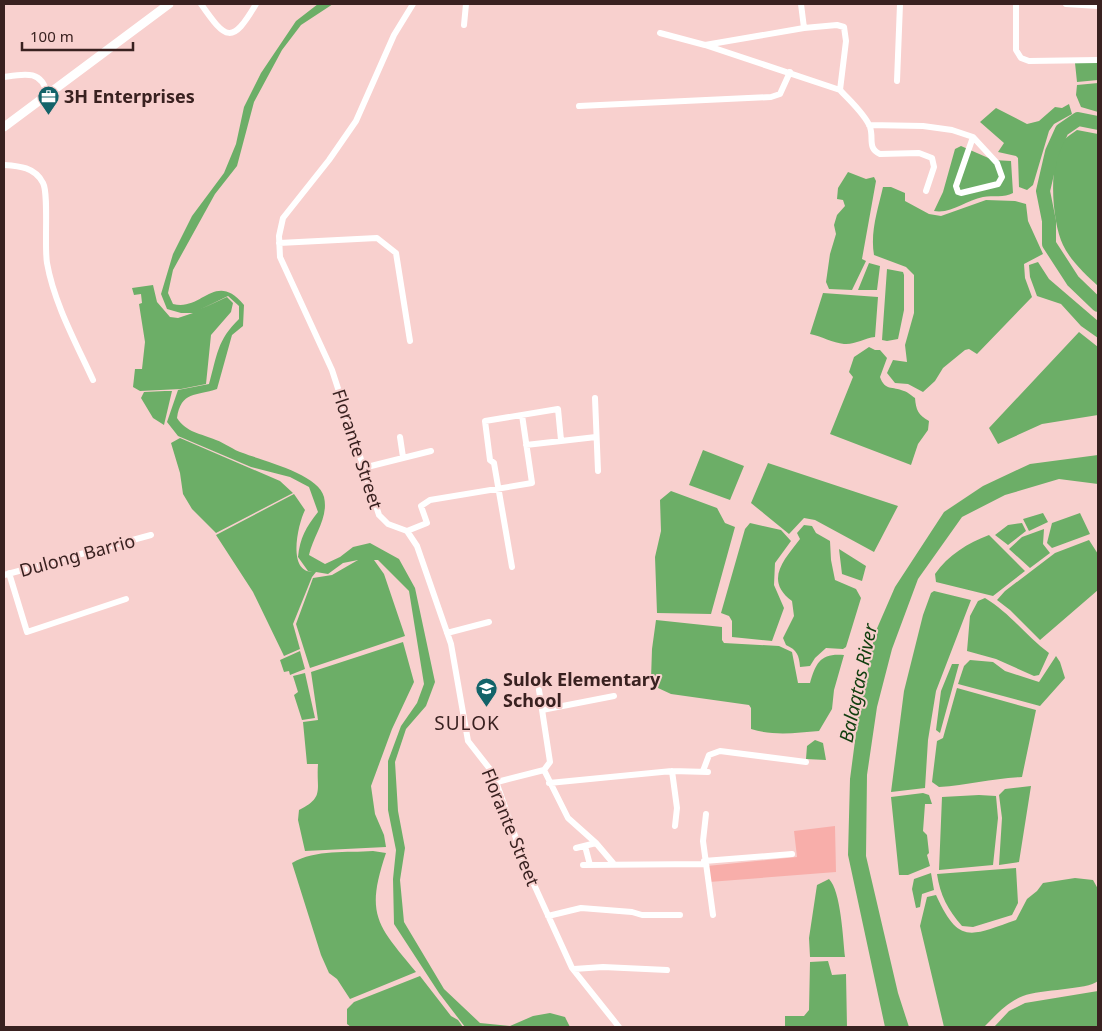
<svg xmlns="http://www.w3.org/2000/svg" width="1102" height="1031" viewBox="0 0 1102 1031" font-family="'Noto Sans',sans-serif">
<rect width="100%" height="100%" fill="#f8d0ce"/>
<path fill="#f8aeaa" d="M835,826L836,872L709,882L707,866L797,857L794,831Z"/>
<path fill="#6cae67" d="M318,4H333L301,25L282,50L254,102L237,166L215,194L173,270L168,293L173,304C202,312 215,270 244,305L243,326L232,335L217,389C196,396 181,391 177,418C187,433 200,433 216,440C225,443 233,450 243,453C263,461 319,474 324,497C329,518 313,536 309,555L325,564L340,557L353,547L370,543L399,559L415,588L435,682L426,706L406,729L395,762L398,811L405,848L400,880L404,922L444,989L480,1023L510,1026L533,1016L550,1013L565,1017L570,1027H465L439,993L394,924L393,879L396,850L388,810V761L401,726L417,703L424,684L409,591L378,560H374L384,574L405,636L310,668L296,624L313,578L332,575L358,560L343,563L328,574L316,572L312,577L293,624L300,649L284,656L253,592L216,535L294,494L305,510C298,524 287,571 312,572L308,571L298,557C300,538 306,527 318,512L309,487L290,477L251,467L178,436L167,422L178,390L209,384C217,356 217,340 239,319V306L228,296L201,309L227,297L233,303L231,312L211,335L206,384L181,389L140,391L133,387L135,369H142L145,342L139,304L142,303L141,294L134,295L132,288L153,285L157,302L170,317L178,318L193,313H181L167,309L161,294L173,254L192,216L224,173L236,144L244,107L261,73L296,21Z
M1075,63H1098V80L1077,82Z
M1098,83V112L1081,107L1076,95L1077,85Z
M1069,104L1072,114L1054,124L1049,131L1033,185L1027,190L1019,187L1018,158L1016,156L998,152L1004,143L980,122L996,108L1027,124L1039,121L1055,107L1062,108Z
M1077,130L1098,134V286C1086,275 1070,260 1063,245C1052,222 1047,161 1065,139C1068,136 1073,133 1077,130Z
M961,146L993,160L1011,161L1013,193C1004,198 993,195 983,197C966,200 952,214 934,211L943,192L955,149Z
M848,172L866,179L874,177L876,181L862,259L866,261L852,290L829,289L826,282L830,254L836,234L834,225L837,215L845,206L843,200L837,199L838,188Z
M883,187H891L905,193V201L929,214L941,216L986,200L1015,201L1026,204L1028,221L1043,254L1024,264L1025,278L1032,297L977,354L969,349L965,350L943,368L935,381L923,392L908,384L895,383L887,373L893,360L907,362L905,345L914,313V275L906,267L874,255C870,232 878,209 883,187Z
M1038,262L1049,279L1098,321V338L1081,326L1061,304L1037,296L1030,277L1029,265Z
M869,263L880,266L877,290H858Z
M887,269L903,272L904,275V310L898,339L887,341L882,340Z
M823,293L878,297L875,337C864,338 855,345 844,344C833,343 821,336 810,334Z
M1079,332L1098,347V415L1042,424L998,444L989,428Z
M869,347L875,350H880L887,358L880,377C885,391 892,386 904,391C908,392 912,396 915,398C916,410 918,415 929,421L928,430L918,444L911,465L830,434L853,377L849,372L854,357Z
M165,391H172L164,425L153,418L141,398L144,392Z
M180,438L280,481L293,493L216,533L192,509L183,494L180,473L171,443Z
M703,450L744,466L730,500L689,485Z
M1098,455V484L1059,479L1005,495L962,517L918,579L892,649L877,707L867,775L866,856L898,993L909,1027H885L848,855L850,779L858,718L875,633L895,587L944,512L983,486L1030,464Z
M768,463L898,506L874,552L815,520L804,518L789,534L751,503Z
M671,491L717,508L725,523L735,527L711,614L657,613L655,557L661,531L660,500Z
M1043,513L1048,522L1029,531L1023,519Z
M1080,513L1090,534L1052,548L1047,543L1052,523Z
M750,523L781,530L791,541L775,563L774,585L784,608L772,641L732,637V621L729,616L721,613L745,529Z
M1022,523L1026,531L1008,545L995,535L1008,525Z
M804,525L812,526L816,533L830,541L831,560L835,580L856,589L861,598L846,647L843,649L826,648L815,658L810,666L800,667C799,655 797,650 786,645L783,638L794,616L792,601C764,580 784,560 800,539L797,533Z
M1044,529L1043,544L1050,553L1030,568L1009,549L1022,537Z
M989,535L1025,571L993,596L936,582L935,574C948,555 968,543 989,535Z
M1089,540L1098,554V590L1040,640L1010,610L997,600L1005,591L1055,553Z
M839,549L866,566L862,581L842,574Z
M934,591L971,600L936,691L928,740L925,788L891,792L904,691L923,615L931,593Z
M985,598C1010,613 1026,636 1049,653L1039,675L1034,676L996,659L967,651L970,616L978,601Z
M656,620L722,627V640L724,643L779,646L792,652L798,683H810C816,662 821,653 844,655L834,690L832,709L819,731C796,733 773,736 751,729V708L749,705L671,694L658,688L651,679L652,649Z
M403,642L414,682L392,729L371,786L375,814L384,835L386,847L305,851L298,820L299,810C325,797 316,790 318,764H307L303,722L318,720L311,672Z
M300,651L305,669L290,675L289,671L284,672L280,660Z
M1056,656L1060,662L1065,678L1040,706L958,684L964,666L970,660L993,662L1005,671L1039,682Z
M952,664H959L940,733L936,730L941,691Z
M305,673L315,718L302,720L294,695L298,692L293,676Z
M957,688L1036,710L1022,777C994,778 968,785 939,787L932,782L937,741L943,738Z
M815,740L823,743L826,760L806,759L807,746Z
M1031,786L1019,862L999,865L1002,818L999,795L1005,789Z
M923,793L929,795L932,804H925L923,831L927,835L929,853L927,855L930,866L908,875H899L891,797Z
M979,795L996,796L998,818L993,865L939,870L942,797Z
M373,851L386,853C365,915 377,925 416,972L350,999L337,979L329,973L321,955L292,863C316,849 347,853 373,851Z
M1016,868L1018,903L1012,915L973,927L962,926C948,910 940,895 937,874Z
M931,873L934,890L922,894L920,907L916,908L912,889L914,879Z
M1075,878L1093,880L1098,889V981C1087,990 1041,989 1023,996C1006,1003 996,1015 984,1027H944L920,926L927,897L936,895C959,945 970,936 1016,920L1027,899L1037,891L1043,883Z
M829,879C841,891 843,939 845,957H810L809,938L817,885Z
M828,961L832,975L846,974L847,1027H785V1016H804L809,1010L810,962Z
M420,976L451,1016L458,1020L463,1027H351L347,1024V1009L354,1002Z
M1098,991V1027H994L1009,1011L1025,1003Z"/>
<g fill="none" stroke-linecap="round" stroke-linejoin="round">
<path stroke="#6cae67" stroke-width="14" d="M1098,123L1078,119L1062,130L1052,152L1043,191L1049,221V244L1073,281L1098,305"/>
<path stroke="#fff" stroke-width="6" d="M201,4C226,40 232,45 256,4
M413,4L394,35L356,121L329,160L283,218L279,236L280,257L332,370L379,515L388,524L407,531L417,546L451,644L468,741L493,773L526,867L572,968L619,1027
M801,4L804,28
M1016,4V50L1021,58L1029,61L1098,60
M1066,4L1098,6
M464,25L466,4
M660,33L705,45L804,28L837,25L844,27L846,41L840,90C849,100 865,114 870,127C874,138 867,148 880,154L919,153L932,158L934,167L926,191
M705,45L840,90
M4,77C23,74 43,69 47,95
M897,81L900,4
M579,106L771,97L780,94L790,72
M869,125L923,126L952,130L973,137L997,163L1002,177L998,184L961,193L958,192L956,186L973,137
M4,165C19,166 35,167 43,183C49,194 44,246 47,263C54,303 76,343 93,380
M279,243L377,238L396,253L410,341
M595,398L598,471
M400,437L403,457
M526,445L596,437
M363,468L431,451
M407,531L427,523L421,506L430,500L532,483L522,415
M512,567L494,463L490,460L485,421L558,409L561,440
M9,573L27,632L126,599
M4,575L151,535
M447,633L489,622
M542,710L614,696
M544,770L568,818L596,843L613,863
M672,771L677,808L675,826
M703,771L709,755L720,751L806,762
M497,782L544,770L550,762L539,690
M549,783L672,771L708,772
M706,814L703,841L713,915
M585,846L590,865
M576,848L596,843
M704,861L792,854
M583,865L705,864
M548,916L581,908L632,912L642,915H680
M574,969L603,967L667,970"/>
<path stroke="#fff" stroke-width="9" d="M4,127L169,4"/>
</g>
<defs>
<symbol id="office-pin" viewBox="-11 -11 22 30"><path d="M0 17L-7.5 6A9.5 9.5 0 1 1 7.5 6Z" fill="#136369" stroke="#f8d0ce"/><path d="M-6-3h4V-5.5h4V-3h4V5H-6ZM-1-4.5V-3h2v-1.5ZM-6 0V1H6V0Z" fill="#fff"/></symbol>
<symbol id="school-pin" viewBox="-11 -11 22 30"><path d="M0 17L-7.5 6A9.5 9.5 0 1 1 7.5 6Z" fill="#136369" stroke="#f8d0ce"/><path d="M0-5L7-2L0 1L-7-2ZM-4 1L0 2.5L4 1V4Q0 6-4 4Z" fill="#fff"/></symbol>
</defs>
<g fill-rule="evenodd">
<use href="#office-pin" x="36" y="84" width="25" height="34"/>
<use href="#school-pin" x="474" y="676" width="25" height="34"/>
</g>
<g text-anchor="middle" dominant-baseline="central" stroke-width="4" stroke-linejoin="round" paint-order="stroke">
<g font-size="18" font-weight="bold" fill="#392120" stroke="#f8d0ce" text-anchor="start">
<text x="64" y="96">3H Enterprises</text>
<text x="503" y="679">Sulok Elementary<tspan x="503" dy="21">School</tspan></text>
</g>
<g font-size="18" fill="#392120" stroke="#f8d0ce">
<text transform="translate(358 449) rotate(72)">Florante Street</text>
<text transform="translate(77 555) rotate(-15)">Dulong Barrio</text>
<text transform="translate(511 827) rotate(68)">Florante Street</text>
</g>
<g font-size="19" font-style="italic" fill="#103e0e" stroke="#f8d0ce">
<text transform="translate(858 683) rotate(-78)">Balagtas River</text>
</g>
<g font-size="19" letter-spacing="1" fill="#392120" stroke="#f8d0ce">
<text x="467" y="723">SULOK</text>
</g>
</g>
<rect width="1102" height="1031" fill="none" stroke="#392120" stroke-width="10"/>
<path d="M22 42v8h111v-8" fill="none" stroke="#392120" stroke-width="2.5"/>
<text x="30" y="42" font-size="15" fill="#392120" stroke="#f8d0ce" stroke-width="4" paint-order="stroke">100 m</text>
</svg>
